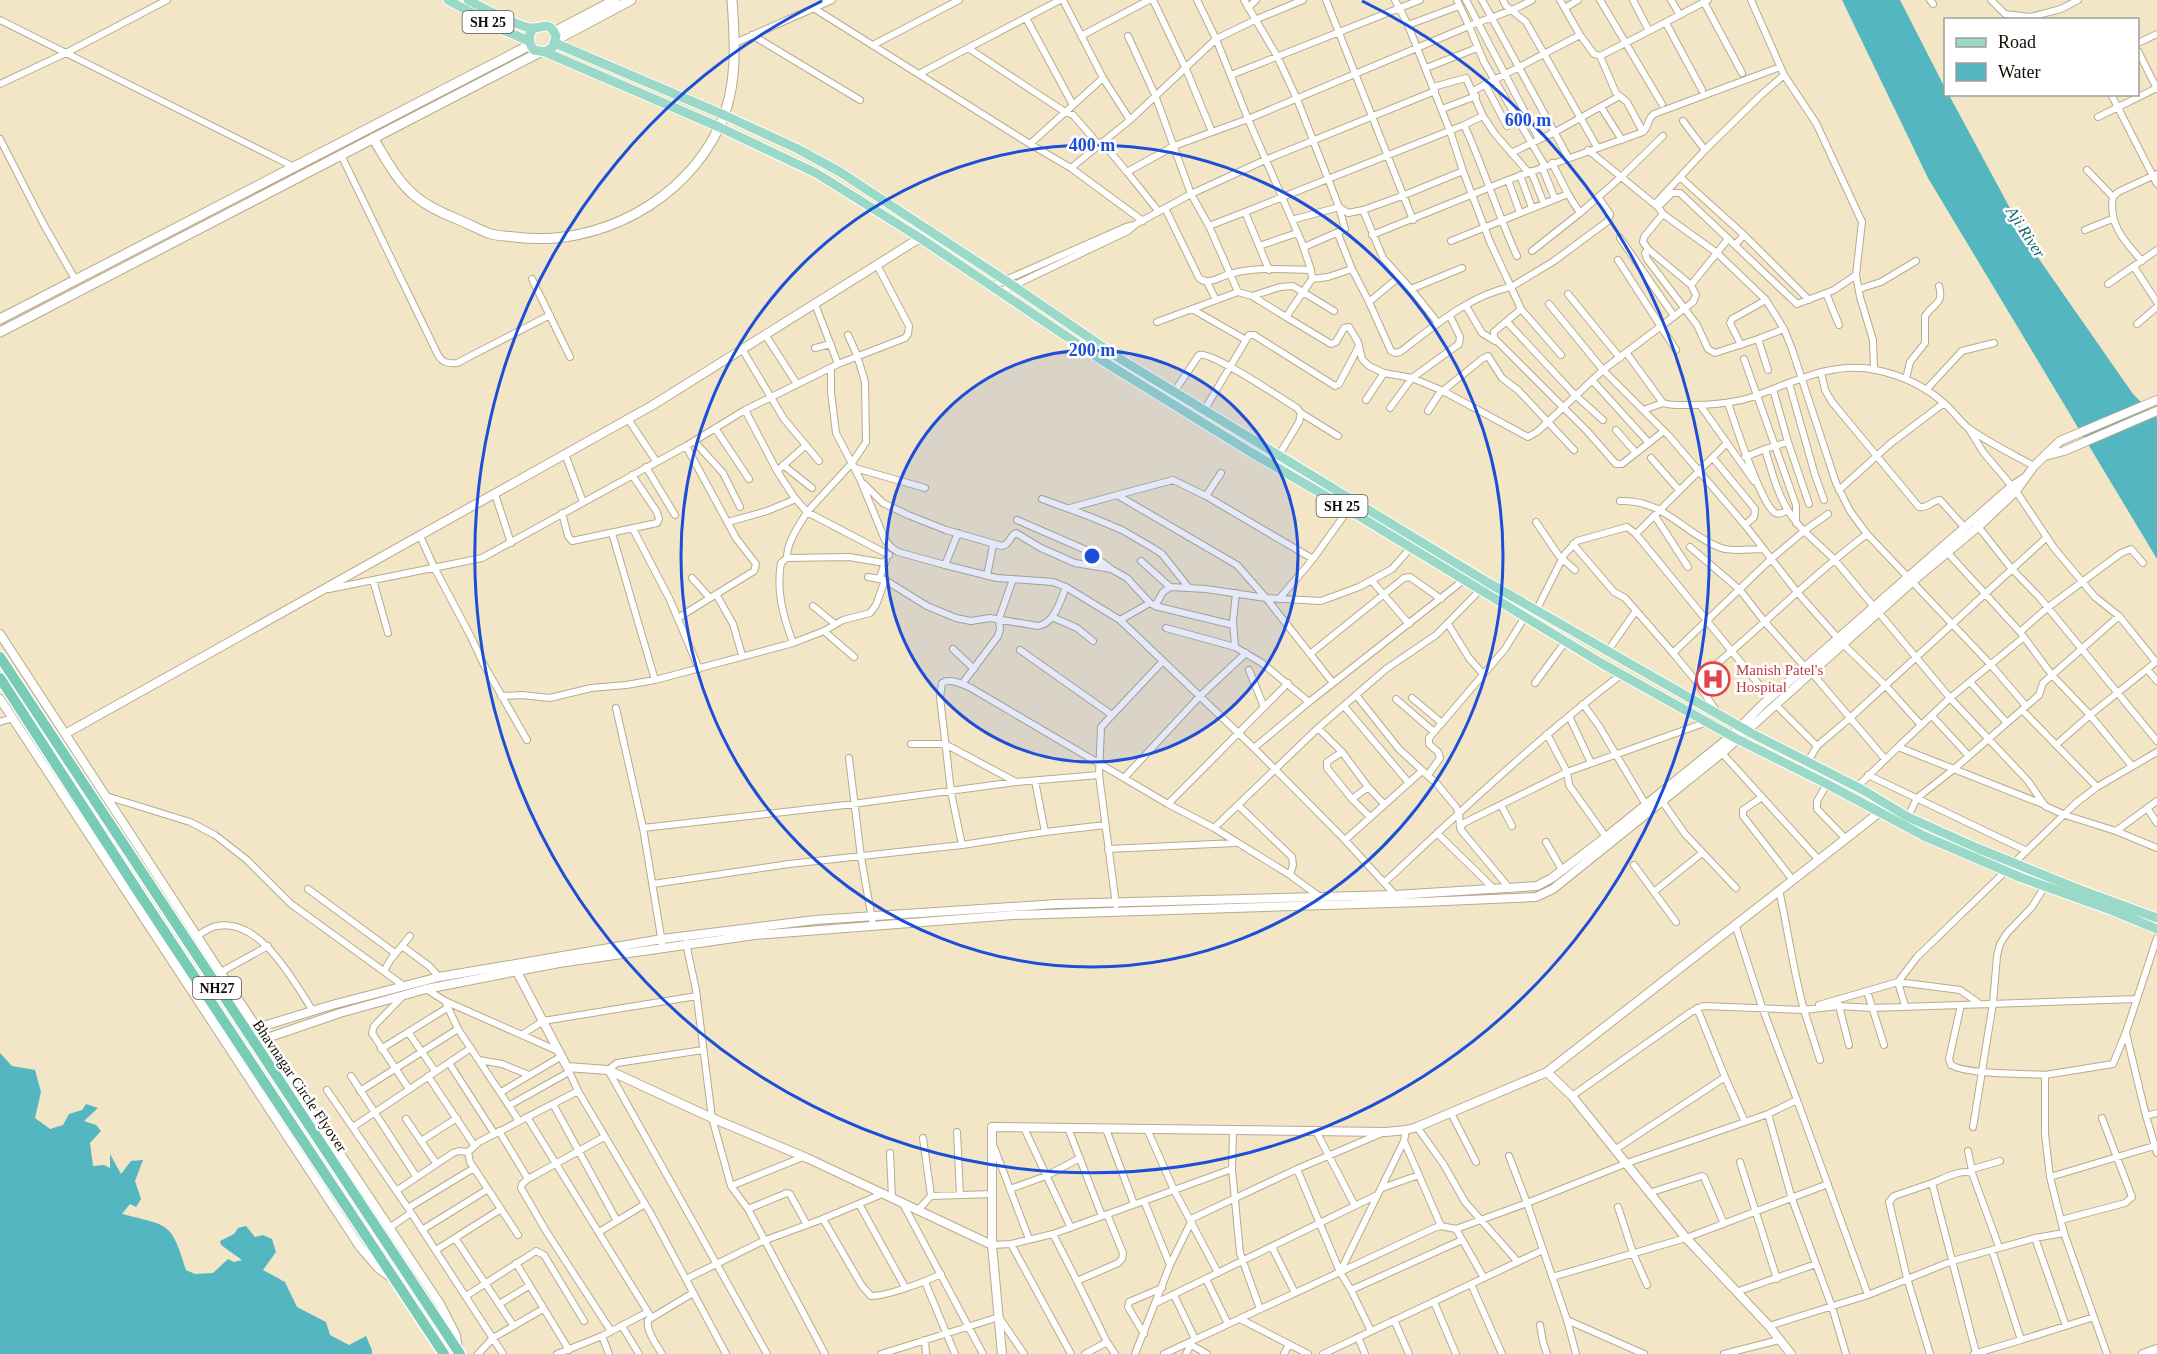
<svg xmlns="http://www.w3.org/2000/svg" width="2157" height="1354" viewBox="0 0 2157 1354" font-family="'Times New Roman',serif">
<rect width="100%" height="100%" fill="#f3e6c6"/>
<path fill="#54b6c0" d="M1842,0H1900L1945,88L1946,94L1949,95L2032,249L2133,394L2157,418V559L1928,178Z
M0,1053L12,1066L35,1070L41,1092L35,1118L50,1129L63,1125L69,1114L82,1110L86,1104L98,1108L84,1121L96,1125L101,1131L90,1143L93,1166L104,1165L110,1168V1154L121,1174L131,1161L143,1160L135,1181L141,1199L136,1207L130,1204L122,1214C169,1226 171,1221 186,1270L195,1274L213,1273L228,1259L234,1262L242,1260L221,1245L220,1241L234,1234L238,1228L246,1226L255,1237L263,1235L272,1239L276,1252L263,1270L285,1282L297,1307L326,1322L330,1335L349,1345L366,1336L372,1350V1354H0Z"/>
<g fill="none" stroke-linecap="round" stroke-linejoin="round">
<defs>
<path id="minor" d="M1063,0L1103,78L1130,120
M1153,0L1186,69L1212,132
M1197,0L1216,39L1248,119L1302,243L1311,270L1312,279L1286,317L1331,344L1336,342L1344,328L1349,327L1358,342L1362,359L1369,366L1384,373L1412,378L1443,391L1528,437L1537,432L1603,370L1549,304
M1244,0L1277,56L1297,99L1339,207L1348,213L1363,210L1402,196L1463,171
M1326,0L1413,220
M1395,0L1408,25L1450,131L1463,171L1490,242L1511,287L1554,261L1608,221L1610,214L1598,197
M1457,0L1469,26C1490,17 1512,12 1532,0
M1466,0L1539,139
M1482,0L1568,157
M1503,0L1506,6L1526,22L1597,147
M1600,0L1662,104
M1633,0L1649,31L1708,0
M1671,0L1680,15
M1930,0L1933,4
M1991,0L2005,14L2030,17L2061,9L2078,0
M1704,2L1742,73
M1248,8L1256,0
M1565,8L1578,0
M815,9L1030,144L1071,168L1143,221
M1026,18L1073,105
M0,20L294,167
M1666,23L1702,90
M1408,25L1459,6
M752,35L860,100
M1580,35L1594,54L1600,56L1649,31
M1081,36L1149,0
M1128,36L1155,95L1191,194L1209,226L1238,292L1157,322
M735,43L832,0
M2138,43L2157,34
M873,45L959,0
M968,48L1060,0
M2138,51L2157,89
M1600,56L1616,93L1627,102L1643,132
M1426,68L1477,48
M919,74L968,48L1065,112L1073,115L1099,145
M1231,75L1420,0
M1784,75L1816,123L1862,222L1856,275L1860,297L1873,340L1874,369
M0,84L66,53L167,0
M1485,84L1507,126
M1433,87L1466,78L1483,116L1495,134L1528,172
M1473,91L1580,35L1560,0
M2111,94L2157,184
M1601,107L1622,140
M1442,109L1476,96
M2098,117L2157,88
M1683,121L1705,150
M1464,125L1483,116
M0,139L44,225L75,279
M1102,142L1127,172
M1030,144L1103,78
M1588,150L1658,207L1663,214L1717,253L1766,300L1784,329L1792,349L1836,483L1850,511L1867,534L1991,665L2026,706
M1511,153L1555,132L1618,97
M341,155L438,355C443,363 448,364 457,363L550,315
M1542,167L1555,199
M1071,168L1130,120L1216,39L1257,19L1303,0
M2087,170L2113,197
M1531,171L1544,204
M1520,175L1532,208
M1680,177L1744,235L1735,245
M1508,180L1520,213
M1655,204L1705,150L1761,95L1784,75L1751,0
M1658,207L1672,193H1680L1797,304L1834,290L1856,275
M1165,208L1199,278C1208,286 1219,277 1230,274C1255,267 1284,269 1311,270
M1363,210L1383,258L1411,289L1438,323
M1159,212L1127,172L1174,146L1248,119L1469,26L1484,62L1545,166
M1580,213L1621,177L1663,136
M1663,214L1644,237L1643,242L1649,250L1691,285
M1292,220L1339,207L1345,229L1304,247
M1209,226L1245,212
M2085,230L2112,219
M1338,234L1352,269
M1372,235L1508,180L1643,132C1649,127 1647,119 1654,114L1780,67
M1744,235L1809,300
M1620,238L1674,316
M1728,239L1691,285L1696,295L1693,302L1628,351V355L1663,403C1672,406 1681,405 1690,405C1711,405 1729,404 1749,398C1790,384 1832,360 1876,370C1901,375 1926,387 1945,404C1953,411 1959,420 1967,427C1987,442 2012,454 2034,466
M1451,241L1568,194L1552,163
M1259,246L1297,233
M1648,249L1645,253L1647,259L1697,325L1708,349L1715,353L1758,339
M1532,251L1580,213L1568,194
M1618,260L1676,350
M2142,261C2125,242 2108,224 2113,197L2118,192L2157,174
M2134,267L2157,302
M1269,270L1245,212L1464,125C1484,168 1497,213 1517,256
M532,279L570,357
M1312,279L1328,277L1352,269L1369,302L1391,351L1395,353L1400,352C1433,327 1470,295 1511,287L1521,309L1561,355
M1207,282L1216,300
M2108,284L2157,250
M992,286L1126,227L1134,225
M1411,289L1462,268
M1859,289L1881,282L1916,261
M1000,292L1128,231L1136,224L1191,194L1265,160L1435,91
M1238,292L1252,296L1280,287L1293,286L1334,311
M1826,293L1839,325
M1568,294L1620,358
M1252,296L1286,317
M1369,302L1399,277
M815,304L838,364
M1466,306L1482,333L1495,341
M1192,309L1246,340
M1521,309L1494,332V338L1587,431L1616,464H1622L1664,431
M1507,322L1575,395L1603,420
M2137,324L2157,307
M766,336L797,384
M1741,345L1730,323L1732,319L1766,300
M815,348L831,344
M742,349L784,419L819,461
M1628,351L1603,370L1669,436L1745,525L1797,592L1843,644L1885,685L1921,725
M1744,359L1796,505V523
M831,368V392L836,433L860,479L885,540L892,548L898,552L945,565L997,578L1053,582L1066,587L1120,620L1254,748L1345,840L1398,898
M1768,370L1758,339L1784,329
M1821,372L1825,390L1832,402L1919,507C1928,509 1932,500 1940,500L1965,528
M1906,379L1910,362L1925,343V316C1934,302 1944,305 1939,286
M1592,380L1649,443
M1789,383L1815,475L1824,500
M1773,389L1788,442L1809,504
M1926,390L1962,351L1994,343
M1174,392L1199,355C1212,351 1282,399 1297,408L1301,413L1299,422L1279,455
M1366,400L1384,373
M1728,403C1736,426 1759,499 1774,512C1778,516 1783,512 1787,511
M1390,408L1412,378L1459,344L1460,337L1450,316
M745,410L777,471
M1643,410L1663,403
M1428,411L1439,394L1482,359L1488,356L1502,378L1518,390L1574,450
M1301,413L1338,436
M628,419L656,461
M1199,419L1249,335H1254L1335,386L1339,384L1359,346
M715,428L749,479
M1969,429L1983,452L2016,491L2054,548L2095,597L2119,616L2156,662
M1616,430L1636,453
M694,441L723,473L740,507
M1788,442L1765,449C1774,480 1781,508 1804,531L1828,514
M1727,443L1754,481
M686,446L736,538L756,564L754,571L710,598
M805,446L777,471L794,497L807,512L852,463L866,442L865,382L857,355L848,335
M565,454L583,502
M1745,457L1765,449
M1651,458L1679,490
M1713,458L1755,509L1754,517L1745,525
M783,465L812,488
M646,467L675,515
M855,468L925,488
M864,484L883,503L908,515L946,530L1002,546C1010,545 1009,536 1016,533L1041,548L1075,563L1111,569L1127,578L1150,603L1155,606L1233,625
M1839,490L1891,443L1944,403
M495,494L511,543
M1117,495L1173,480L1206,496L1313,559
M1206,496L1221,473
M1042,499L1091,517L1122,530L1153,548L1162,554L1189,588
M1620,501C1664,499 1684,534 1721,548C1733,552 1750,549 1763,549
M1070,508L1117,495L1237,565L1266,598L1333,683
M562,513L568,536L572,541L657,523L659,519L657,512L632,475
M1655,516L1688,567
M1017,520L1086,550L1111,569
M728,522L767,511L796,499
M1536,522L1559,556L1575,570
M1977,525L2011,568L2040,598L2157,741
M633,529L670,600L699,669
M612,533L655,680
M1636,534L1727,443L1700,405
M420,536L434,567L471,637L484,665L527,740
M1573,544L1614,592L1625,598L1673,653L1696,681L1717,712
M1690,547L1740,590L1764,621L1805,667
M1947,552L2020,632L2052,675L2090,715L2132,766
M787,558L781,563C776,591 783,616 793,643
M1141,561L1170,587
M885,563L849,557L787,558C787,541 799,526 807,512L889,555
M945,565L958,533
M987,576L993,545
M868,577L885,580L927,606L956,618L971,621L990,618L1038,626C1055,623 1060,601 1066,587
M880,577L886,560
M373,580L388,633
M1372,581L1409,624
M329,589L482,558L686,446L745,410L838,364L905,338L908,334L909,326L877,265
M716,594L733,624L742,655
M1279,599L1313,559L1348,510
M813,606L835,624
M1155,606L1163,592L1170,587L1206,589L1266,598L1321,601L1359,587L1392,569L1413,545
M1536,611L1564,555L1577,541L1627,527L1636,534L1770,698
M1052,617L1077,628L1093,641
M678,618L710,598L692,578
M1120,620L1150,603
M1448,624L1469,658L1483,674
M1166,628L1235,647L1262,663L1309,702
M824,631L854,657
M2020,632L2047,608L2121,553L2131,549L2143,563
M1235,647L1233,621L1236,593
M953,649L974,669
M1020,650L1112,715
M1607,652L1635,612
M1673,653L1771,559L1804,531L1834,559L1950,698L2028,781L2045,806L2065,815L2116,831L2157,801
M1310,654L1404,578L1410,577L1441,599
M2147,669L2157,681
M1249,670L1264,707
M1812,673L1885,759
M1696,681C1755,634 1807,579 1867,534
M1970,682L2007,723
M1535,683L1566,641
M962,684L998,636L1000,629L999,619L1013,579
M1356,695L1399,749L1437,784L1456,807L1459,813L1460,828
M501,696L522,695L550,698L591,688L626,685L655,680L793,643L824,631L843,620L870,613L876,605L885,580
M1412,698L1442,723
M1396,699L1434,732
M1583,704L1599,726L1646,805
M1776,705L1817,746
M1344,706L1409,783
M616,708L643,828L663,949
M2022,710L2097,787
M1569,716L1591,763
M1932,716L1968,755
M0,722L13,718
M1318,728L1342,752L1368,787L1352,799
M1547,734L1567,772L1569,785L1606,837
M911,744H945L1016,782
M2056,745L2090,715L2157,661
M1898,747L1950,698L2024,637
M1254,748L1309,702L1465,579
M1342,752L1327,762V768L1352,799L1370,817
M1722,753L1818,859
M849,758L861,857L873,925
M1806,765L1817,746L1850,718L2047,537
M1428,775L1440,758L1438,752L1429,744V738L1505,649L1531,607
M1868,775L2027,851
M1124,778L1200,696L1246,653
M1827,784L1817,801V809L1845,838
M1368,787L1384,804
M1857,787L1898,747L2045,805
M106,796L190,822L215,835L247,860L291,904L404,986
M1762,797L1743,810V816L1792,879
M1662,801L1685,834L1736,888
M1168,804L1288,683
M1501,805L1512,826
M1239,806L1292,857L1293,865L1290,875
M2147,808L2157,823
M1908,817L1917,798L1954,769L2039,695L2043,683L2119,616
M643,828L845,805L1016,782L1099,775
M1214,828L1318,728L1386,669L1436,635L1481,589
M2116,831L2157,848
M1045,832L1105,825
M1437,833L1494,889
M1345,840L1422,771
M1546,842L1562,870
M962,845L951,792L940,697L942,683C951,678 962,684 971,688L1168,804L1214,828L1290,875L1320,897
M1108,849L1235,843
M1634,865L1676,922
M1385,882C1462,810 1538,738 1622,674
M653,884L789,864L962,845L1045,832L1035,781
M308,889L395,953
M1510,889L1461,830L1460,828L1464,823L1567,772L1707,722
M1779,890C1788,930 1793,970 1804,1010L1807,1009
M1655,891L1702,853
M1116,905L1099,775L1101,727L1163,661
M197,936C203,932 210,927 217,926C260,917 294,982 313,1011
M686,943L696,990L712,1118L731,1186L748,1209L825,1354
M402,946L429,966L439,977
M384,971L391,959L410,936
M221,972L268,946
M426,989L445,1001L558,1051
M1867,991L1884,1045
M402,997L374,1026L372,1033L409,1089
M445,1001L458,1029L519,1121
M1838,1002L1849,1045
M1819,1005L1898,982L1960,990L1980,1004
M1961,1005L1949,1059L1951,1065C1969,1075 2022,1073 2045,1075
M1905,1006L1898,982L1917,957L2076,803L2097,787L2157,752
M1697,1008L1725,1077L1745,1122
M1804,1010L1820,1060
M408,1032L435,1071
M2126,1033L2146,1116L2157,1153
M523,1034L543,1021L697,996
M381,1049L447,1008
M703,1050L617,1063L608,1070L767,1354
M479,1060L502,1064L529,1075
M449,1063L494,1133
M567,1067L578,1091L651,1214L726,1354
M351,1076L416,1176
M428,1076L474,1145
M327,1090L408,1208L503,1354
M360,1091L458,1029
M501,1092L562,1056
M1572,1096L1691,1012L1703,1006L1804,1010L1839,1006L1872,1008L2136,999
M1797,1100L1868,1295
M553,1104L617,1221
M510,1105L569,1072
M1451,1113L1476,1162
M1768,1114L1792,1199L1832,1307L1846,1354
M2146,1116L2157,1113
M527,1117L651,1317
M406,1119L436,1163
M353,1127L471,1048
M1417,1127L1444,1165L1465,1202L1518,1262
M1973,1127L1993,1003L1997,956L2000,944L2007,933L2032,907L2045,886
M1024,1128L1071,1228
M1068,1128L1102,1216
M1106,1129L1134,1204
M1147,1129L1174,1190L1218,1273
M1233,1130L1232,1169L1240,1253L1260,1309
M499,1131L528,1179
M1316,1131L1355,1206
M957,1132L960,1195
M604,1137L528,1179L522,1184L521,1188L546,1231L611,1331
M421,1141L457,1118
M1404,1141L1441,1226
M994,1147L1029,1239
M1616,1149L1725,1077
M1968,1151L1972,1171
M890,1153L892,1198
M1740,1162L1777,1279
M1297,1169L1382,1133
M1973,1169L2000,1161
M2050,1177L2157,1145
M731,1186L803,1157
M1382,1188L1419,1175
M1010,1189L1046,1176L1080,1158
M396,1191L453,1153L459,1151L468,1152
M1649,1193L1702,1176L1704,1177L1724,1224
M931,1196L992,1194
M1144,1201L1170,1265
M902,1202L983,1354
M859,1204L905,1287
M1618,1207L1633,1253L1647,1285
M408,1208L474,1168
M748,1209L787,1193L790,1194L807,1225
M917,1211L931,1196L923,1138
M1107,1214L1123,1253L1122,1259L1118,1263L1077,1281L1107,1342L1115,1354
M823,1219L862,1286L871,1296C887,1296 925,1282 941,1274
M2061,1220L2125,1203L2132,1197L2102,1118
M389,1228L411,1213
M1456,1229L1484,1278
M422,1230L488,1189
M599,1232L645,1204
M1053,1234L1077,1281
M518,1235L470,1162L468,1152L479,1142L578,1091
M455,1238L513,1325
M2035,1238L2066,1326
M1011,1244L1071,1354
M992,1245L1011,1244L1053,1234L1232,1169
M1272,1247L1295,1293
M436,1250L501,1209
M1992,1250L2021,1340L2094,1317
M516,1263L569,1350
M1340,1272L1434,1228L1441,1226L1456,1229L1527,1203L1509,1156
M1552,1277L1686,1238L1828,1184
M686,1279L763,1241L820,1220L882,1194
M1206,1279L1228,1324
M925,1282L955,1354
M1471,1284L1502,1354
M1736,1292L1816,1264
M1174,1295L1195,1339
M466,1296L536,1251L544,1255L584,1321
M1434,1302L1456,1354
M1156,1303L1377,1195
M499,1304L529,1286
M1240,1319L1308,1354
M1394,1320L1409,1354
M1567,1320L1644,1354
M1540,1325L1543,1342L1547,1354
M622,1326L639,1354
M1769,1326L1868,1295L1952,1261L2035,1238L2064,1233
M1371,1331L1351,1290L1462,1240
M1144,1334L1128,1307L1129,1302L1162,1288
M602,1336L609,1354
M1358,1337L1365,1354
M925,1340L926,1354
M1188,1343L1207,1354
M1976,1353L1932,1183C1943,1179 1960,1169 1972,1173L1999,1247
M478,1354L493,1338L543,1309
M557,1354L602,1336L648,1312
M662,1354C656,1344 646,1331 648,1320L693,1293
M881,1354L999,1317L1024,1354
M1085,1354L1107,1342
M1135,1354L1170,1265L1193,1218L1297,1169L1340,1272L1351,1290
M1164,1354L1340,1272L1404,1141L1406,1130
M1186,1354L1191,1344
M1284,1354L1289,1344
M1323,1354L1543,1250
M1576,1354L1567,1320L1527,1203L1627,1163L1768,1114L1797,1100L1762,1007L1735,924
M1724,1354L1779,1340
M1930,1354L1907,1278L1889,1202L1894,1196L1932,1183
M1974,1354L2021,1340
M2107,1354L2064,1233L2050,1177L2045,1134V1075L2113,1064L2126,1032L2157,938"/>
<path id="tertiary" d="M2045,456L2064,451L2157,411
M0,634L264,1039L440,1304L456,1335L458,1349
M0,699L360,1247L378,1268L393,1279
M65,734L653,405L931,231
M515,968L567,1067L608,1070L712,1118L807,1158L992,1245
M257,1028L332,1005L439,977L662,939L815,920L1056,904L1395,895L1537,886L1552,878L1606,837L1731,736L1763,704L2011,487L2023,479
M264,1039L340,1013L426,989L559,963L755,935L1013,915L1423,902L1536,897L1553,889L1722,753L1912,582L1978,527L2016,491L2034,466L2060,441L2157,400
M1547,1072L1572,1096L1686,1238L1769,1326L1791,1354
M1002,1354L992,1245V1127L1386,1132L1406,1130L1417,1127L1547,1072L1880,812
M2143,1354L2157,1349"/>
<path id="secondary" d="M554,32L615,0
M556,40L631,0
M373,138C386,159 396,180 415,196C428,207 444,214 459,220C469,224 478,229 488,233C496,236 506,236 515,237C597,248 686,201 720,125C738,87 735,41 732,0
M0,319L530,45
M0,332L540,52"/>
<path id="primary" d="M448,0L503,30L529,41
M468,0C479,6 523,29 533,28C544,28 549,20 556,36L553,47L545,52L534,50C528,42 528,36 533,28
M555,43L724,115L798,149L840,172L1006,281L1122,360L1487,582L1751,733L1863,790L1908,817L1977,848L2078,889L2157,918
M545,52L719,127L816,173L920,238L1103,361L1252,453L1331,499L1601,663L1737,739L1827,784L1924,836L2022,878L2111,910L2157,929"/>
<path id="trunk" d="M0,657L460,1354
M0,678L139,893L444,1354"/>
</defs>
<use href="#minor" stroke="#b8ab8d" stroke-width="8"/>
<use href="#tertiary" stroke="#b8ab8d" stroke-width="10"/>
<use href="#secondary" stroke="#b8ab8d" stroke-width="11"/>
<use href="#primary" stroke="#fff" stroke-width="11"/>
<use href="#trunk" stroke="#fff" stroke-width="13"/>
<use href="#minor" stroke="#fff" stroke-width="6"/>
<use href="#tertiary" stroke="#fff" stroke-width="8"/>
<use href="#secondary" stroke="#fff" stroke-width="9"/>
<use href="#primary" stroke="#9ad8c7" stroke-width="9"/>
<use href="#trunk" stroke="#78cbb4" stroke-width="10"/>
</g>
<circle cx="1092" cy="556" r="206" fill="#1d4ed8" fill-opacity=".12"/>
<g fill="none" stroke="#1d4ed8" stroke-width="3">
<circle cx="1092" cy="556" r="206"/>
<circle cx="1092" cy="556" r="411"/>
<path d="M1362 1A617 617 0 1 1 822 1"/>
</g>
<defs>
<symbol id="hospital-ring" viewBox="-11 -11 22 22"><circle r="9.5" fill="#fff" stroke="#e0444e" stroke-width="1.5"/><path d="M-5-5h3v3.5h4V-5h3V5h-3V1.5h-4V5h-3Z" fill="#e0444e"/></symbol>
</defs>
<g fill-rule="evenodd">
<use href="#hospital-ring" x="1694" y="660" width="38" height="38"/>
</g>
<g text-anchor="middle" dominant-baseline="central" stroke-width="5" stroke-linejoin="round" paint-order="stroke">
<g fill="#fff" stroke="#58554f" stroke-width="1.5">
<rect x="462.5" y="11" width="51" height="22" rx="4.5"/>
<rect x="1316.5" y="495" width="51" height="22" rx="4.5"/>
<rect x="193" y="977" width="48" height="22" rx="4.5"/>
</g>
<g font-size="14" font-weight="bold" fill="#100c03">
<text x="488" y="22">SH 25</text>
<text x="1342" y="506">SH 25</text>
<text x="217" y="988">NH27</text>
</g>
<g font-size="15" fill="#be3a42" stroke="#fff" text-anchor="start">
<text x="1736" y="670">Manish Patel's<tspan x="1736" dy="17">Hospital</tspan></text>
</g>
<g font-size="15" fill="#100c03" stroke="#fff">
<text transform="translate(300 1086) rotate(56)">Bhavnagar Circle Flyover</text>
</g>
<g font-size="16" font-style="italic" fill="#10636a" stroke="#fff">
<text transform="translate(2026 232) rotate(57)">Aji River</text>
</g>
</g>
<circle cx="1092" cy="556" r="9" fill="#1d4ed8" stroke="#fff" stroke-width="3"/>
<g font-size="18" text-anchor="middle" font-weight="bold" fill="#1d4ed8" stroke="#fff" stroke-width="5" stroke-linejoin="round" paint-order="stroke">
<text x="1528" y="126">600 m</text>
<text x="1092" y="151">400 m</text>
<text x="1092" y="356">200 m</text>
</g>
<rect x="1944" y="18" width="195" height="78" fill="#ffffff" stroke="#9f9e9a" stroke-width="1.5"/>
<rect x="1956" y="38" width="30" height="9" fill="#9ad8c7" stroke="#9f9e9a" stroke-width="1.5"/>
<text x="1998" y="48" font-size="18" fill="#100c03">Road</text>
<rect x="1956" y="63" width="30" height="18" fill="#54b6c0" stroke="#9f9e9a" stroke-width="1.5"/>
<text x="1998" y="78" font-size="18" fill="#100c03">Water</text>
</svg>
